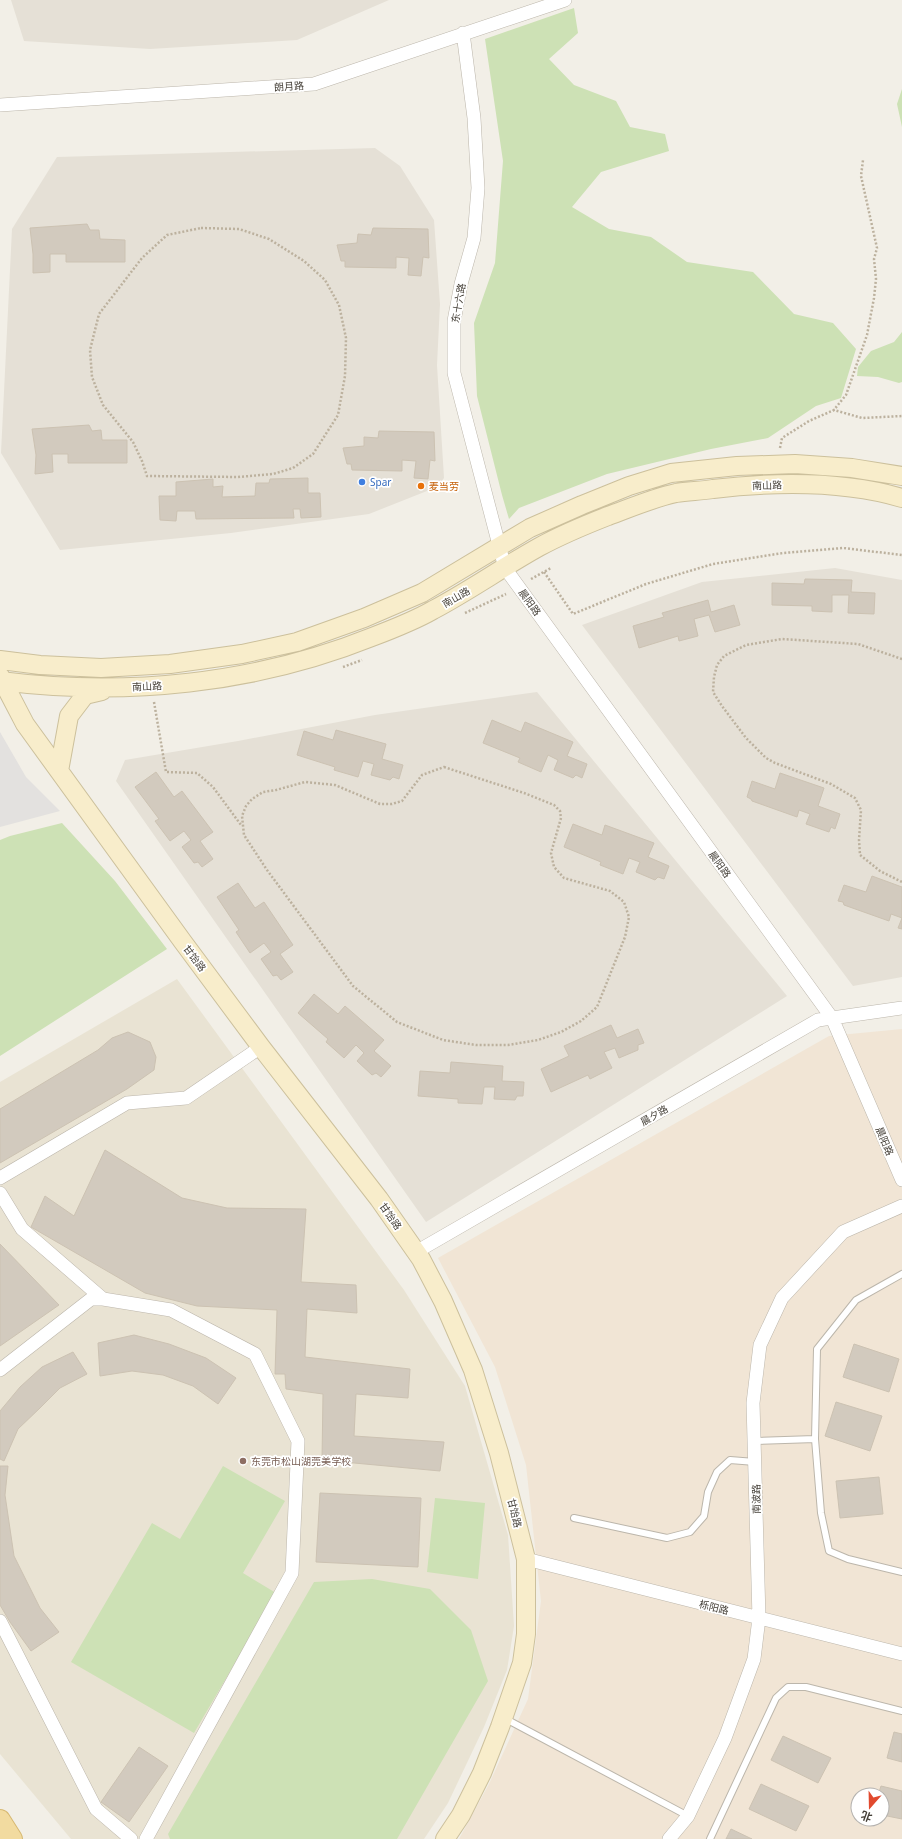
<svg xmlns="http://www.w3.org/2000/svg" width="902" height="1839" viewBox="0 0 902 1839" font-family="'Noto Sans','Noto Sans SC',sans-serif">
<rect width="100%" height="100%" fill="#f2efe7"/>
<path fill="#e5e0d6" d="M11,0H389L297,40L150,49L24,41Z
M375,148L400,166L434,220L440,304L437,365L444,478L437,487L369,514L231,533L60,550L1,453L12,229L57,157Z
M835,568L902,580V977L853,986L582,625L702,582Z
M537,692L787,996L426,1222L116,781L125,760L238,741L375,715Z"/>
<path fill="#f1e5d5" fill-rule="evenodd" d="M902,1029V1839H459L489,1784L528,1699L541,1601L526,1465L495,1367L438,1258L829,1036ZM858,1795H882V1819H858Z"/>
<path fill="#e9e3d3" d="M177,979L404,1290L465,1386L508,1535L514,1626L507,1670L484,1727L448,1803L424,1839H71L0,1754V1082Z"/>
<path fill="#cde1b5" d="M574,8L578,33L549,59L574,85L616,101L630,127L665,134L669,151L601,172L572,207L609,229L651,237L687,262L753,272L794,314L833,323L856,349L841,398L816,406L768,438L711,449L607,474L519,508L509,519L502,495L477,396L474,323L495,263L503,161L485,39Z
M902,89V127L897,104Z
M902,332V382L899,383L878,377L857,376L858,367L871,351L894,342Z
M62,823L115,881L167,949L0,1056V840L10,836Z
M223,1466L285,1501L243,1573L276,1593L194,1733L71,1662L152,1523L180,1539Z
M435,1498L485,1503L478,1579L427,1572Z
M372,1579L430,1589L471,1630L488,1681L397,1839H170L168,1834L314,1582Z"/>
<path fill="#e3e1df" d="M0,732L26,777L60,811L0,827Z"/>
<path fill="#d2cabe" stroke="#ccc2b2" d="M87,224L90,230H99L100,239L125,240V262H66V254H50V272L33,273V254L30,228Z
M373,228L428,229L429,258L423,257L421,276L408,275L409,258L396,257V268L345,267V261H341L337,245L357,243L358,234L371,235Z
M89,425L92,431L101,430L102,440H127V463H68V454H52L53,472L35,474L36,455L32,429Z
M379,431L434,432L435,461L430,460L428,479L414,478L416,461L402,460V471L352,470L351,464H347L343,448L364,446V437L378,438Z
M308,478V493H320L321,517L301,518L300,509H293L294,518L196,519L195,511H177L176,521L160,520L159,496H176V482L213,479V487L223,486L222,497L255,496L256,483H269L270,479Z
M805,579L852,580L851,592L875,593L874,614L848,613L849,595H832V612L812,611V606L772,605V583L804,584Z
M708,600L711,612L734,605L740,625L715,632L709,615L694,619L698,636L679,641L678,636L639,648L633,626L664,617L662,613Z
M492,720L521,732L525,722L573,742L567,756L587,764L582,778L576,775L573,778L554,770L558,760L548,755L541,772L518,762L520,758L483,743Z
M336,730L386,744L382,759L403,765L399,779L393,777L390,780L371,775L374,764L363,761L358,777L334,770L335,767L297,755L304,731L333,740Z
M156,772L174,797L182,791L213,832L200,841L213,859L202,867L198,862L194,863L182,847L191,840L184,831L170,841L155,821L159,819L135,787Z
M780,773L824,788L818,806L840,814L835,829L831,827L829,832L806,824L810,814L799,810L797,817L752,801L751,799L747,797L752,781L775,789Z
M573,824L602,835L605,825L654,843L648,857L669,866L664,879L658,877L655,880L636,872L640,862L629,858L623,874L600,865L601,862L564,847Z
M872,876L902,887V929L898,928L902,918L891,914L889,921L844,905L843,902L838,901L844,885L866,892Z
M238,883L255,908L264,902L293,945L280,954L293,972L281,980L277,975L273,976L261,959L271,952L264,943L250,953L236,932L239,930L217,897Z
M314,994L338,1014L345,1006L384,1040L374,1051L391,1066L381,1077L376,1073L372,1075L357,1061L364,1053L356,1045L344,1058L326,1042L328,1039L298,1013Z
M611,1025L617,1038L638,1029L644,1043L638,1045V1050L619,1058L615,1048L604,1052L612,1068L590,1079L588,1075L551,1092L541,1069L569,1056L564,1046Z
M128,1032L150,1042L156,1057L154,1070L127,1089L0,1163V1109L98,1050L112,1038Z
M451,1062L503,1066L502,1081L524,1082L523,1096H517L515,1100L494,1099L495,1087H484L482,1104L458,1103V1099L418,1096L420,1071L450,1073Z
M105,1150L182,1198L227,1208L306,1209L301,1282L356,1285L357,1313L307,1309L305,1357L410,1369L408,1398L356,1394L354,1436L444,1442L440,1471L322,1460L323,1394L286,1389L285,1374H275L277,1310L197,1306L145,1293L31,1227L45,1196L74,1216Z
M0,1244L59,1305L0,1346Z
M134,1335L169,1344L206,1358L236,1378L218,1404L193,1386L163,1375L132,1371L100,1376L98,1343Z
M854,1344L899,1359L889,1392L843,1377Z
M73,1352L87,1374L60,1388L40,1408L18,1429L4,1461L0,1459V1411L20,1387L42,1367Z
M836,1402L882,1416L870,1451L825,1436Z
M0,1466H8L5,1495L14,1556L40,1608L59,1632L31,1651L10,1622L0,1605Z
M879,1477L883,1514L840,1518L836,1481Z
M320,1493L421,1498L418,1567L316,1562Z
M894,1732L902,1734V1762L887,1758Z
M783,1736L831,1758L818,1783L771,1760Z
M139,1747L168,1766L129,1822L101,1802Z
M761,1784L809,1806L796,1831L749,1809Z
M881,1786L902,1791V1819L882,1815V1795H878Z
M731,1829L752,1839H726Z"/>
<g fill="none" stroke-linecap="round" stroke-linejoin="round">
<defs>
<path id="lane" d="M815,1439L821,1513L829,1551L848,1559L902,1572
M754,1441L815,1439L817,1349L856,1300L902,1274
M574,1518L667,1538L690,1532L704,1516L708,1492L717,1472L730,1460L755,1462
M504,1718L688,1816
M710,1839L776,1698L788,1687H806L902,1711"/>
<path id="street" d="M463,33L474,118L478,188L474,238L461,284L454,321V373L505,568L832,1018L902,1180
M0,105L314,84L565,0
M0,1178L127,1103L186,1098L261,1047
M0,1193L22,1229L103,1299
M416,1252L818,1020L902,1008
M0,1370L91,1299H103L171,1310L255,1354L298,1441L292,1573L146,1839
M526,1559L902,1654
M0,1621L96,1809L131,1839
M669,1839L688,1816L725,1738L754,1659L759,1618L753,1403L760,1345L782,1298L843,1232L902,1206"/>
<path id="secondary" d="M0,660L40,665L101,668L170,664L242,654L297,642L364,618L422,593L530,528L582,505L629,486L671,473L737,466L795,464L852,468L902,476
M0,676L25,724L183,942L261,1047L379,1199L421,1259L443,1301L473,1370L499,1453L526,1559V1634L522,1663L500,1727L482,1773L461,1815L445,1839
M0,681C125,697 255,684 372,637C393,629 414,621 433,610C469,591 503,567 539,547C561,535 585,525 608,516C630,508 653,498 676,493C688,491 701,491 713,489C773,482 844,481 902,498
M59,771L69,716L85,695L102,691"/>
<path id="primary" d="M0,1820L12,1839"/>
</defs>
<use href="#lane" stroke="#bcb6ab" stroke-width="8"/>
<use href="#street" stroke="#bcb6ab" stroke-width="14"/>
<use href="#secondary" stroke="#ccc09c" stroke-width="20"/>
<use href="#primary" stroke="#d6b871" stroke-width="22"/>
<path stroke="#bcb19e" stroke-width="2.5" stroke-dasharray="2 2" stroke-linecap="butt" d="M201,228L239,229L269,239L304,261L325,280L339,305L346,338L345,376L338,415L313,454L293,468L273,474L238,477L147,476L142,461L133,442L103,405L92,377L90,350L99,314L142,258L167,235Z
M833,411L846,395L867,335L874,298L876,279L874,259L877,248L861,176L863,160
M780,448L782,438L809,421L834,410L862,418L902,416
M544,572L573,614L646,584L713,564L783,553L843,548L902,555
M531,579L551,568
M465,613L506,594
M902,659L858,644L782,639L746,645L724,656L717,665L714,677L713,692L722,706L746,738L766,758L775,763L831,784L855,798L861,810L859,840L860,855L880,871L902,882
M343,667L362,660
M154,702L166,772L197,773L213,787L241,825
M444,767L524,793L554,805L560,811L561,818L551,853L554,867L564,878L610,891L624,902L629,917L625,937L597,1007L581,1021L561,1032L538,1040L508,1045H476L443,1040L397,1022L353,986L267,870L244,835L242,816L246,806L252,799L263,792L276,790L305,782L335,785L380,804H392L402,801L422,775Z"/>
<use href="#lane" stroke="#fff" stroke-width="6"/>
<use href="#street" stroke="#fff" stroke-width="13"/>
<use href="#secondary" stroke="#f8edcb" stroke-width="18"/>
<use href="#primary" stroke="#f2dba0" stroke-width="20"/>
</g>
<circle fill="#3f7fe0" stroke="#fff" stroke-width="1.5" cx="362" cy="482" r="4"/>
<circle fill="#e8710a" stroke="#fff" stroke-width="1.5" cx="421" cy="486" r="4"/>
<circle fill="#8d6e63" stroke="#fff" stroke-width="1.5" cx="243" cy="1461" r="4"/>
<g text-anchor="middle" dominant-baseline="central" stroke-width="3.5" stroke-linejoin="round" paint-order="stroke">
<g font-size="10" fill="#443f37" stroke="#fff">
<text transform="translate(289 86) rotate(-4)">朗月路</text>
<text transform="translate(458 303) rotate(-80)">东十六路</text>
<text transform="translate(767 485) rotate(-2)">南山路</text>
<text transform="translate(456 597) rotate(-30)">南山路</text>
<text transform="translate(530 602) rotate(54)">晨阳路</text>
<text transform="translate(147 686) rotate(-3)">南山路</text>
<text transform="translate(720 864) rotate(54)">晨阳路</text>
<text transform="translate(195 958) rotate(53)">甘饴路</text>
<text transform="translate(654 1115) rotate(-30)">晨夕路</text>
<text transform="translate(885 1141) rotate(67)">晨阳路</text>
<text transform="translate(391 1216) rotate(55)">甘饴路</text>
<text transform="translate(756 1499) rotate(-91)">南波路</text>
<text transform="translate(515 1513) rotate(76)">甘饴路</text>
<text transform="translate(714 1607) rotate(14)">栎阳路</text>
</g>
<g font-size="10" fill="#366cbe" stroke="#fff" text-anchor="start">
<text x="370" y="482">Spar</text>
</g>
<g font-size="10" fill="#c56008" stroke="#fff" text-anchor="start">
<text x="429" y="486">麦当劳</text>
</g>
<g font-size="10" fill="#785e54" stroke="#fff" text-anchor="start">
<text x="251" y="1461">东莞市松山湖莞美学校</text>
</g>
</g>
<g transform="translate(870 1807) rotate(200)"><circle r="19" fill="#ffffff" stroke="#b4b2af"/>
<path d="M0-3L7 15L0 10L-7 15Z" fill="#e14a2f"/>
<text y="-6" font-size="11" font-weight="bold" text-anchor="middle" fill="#443f37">北</text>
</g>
</svg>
